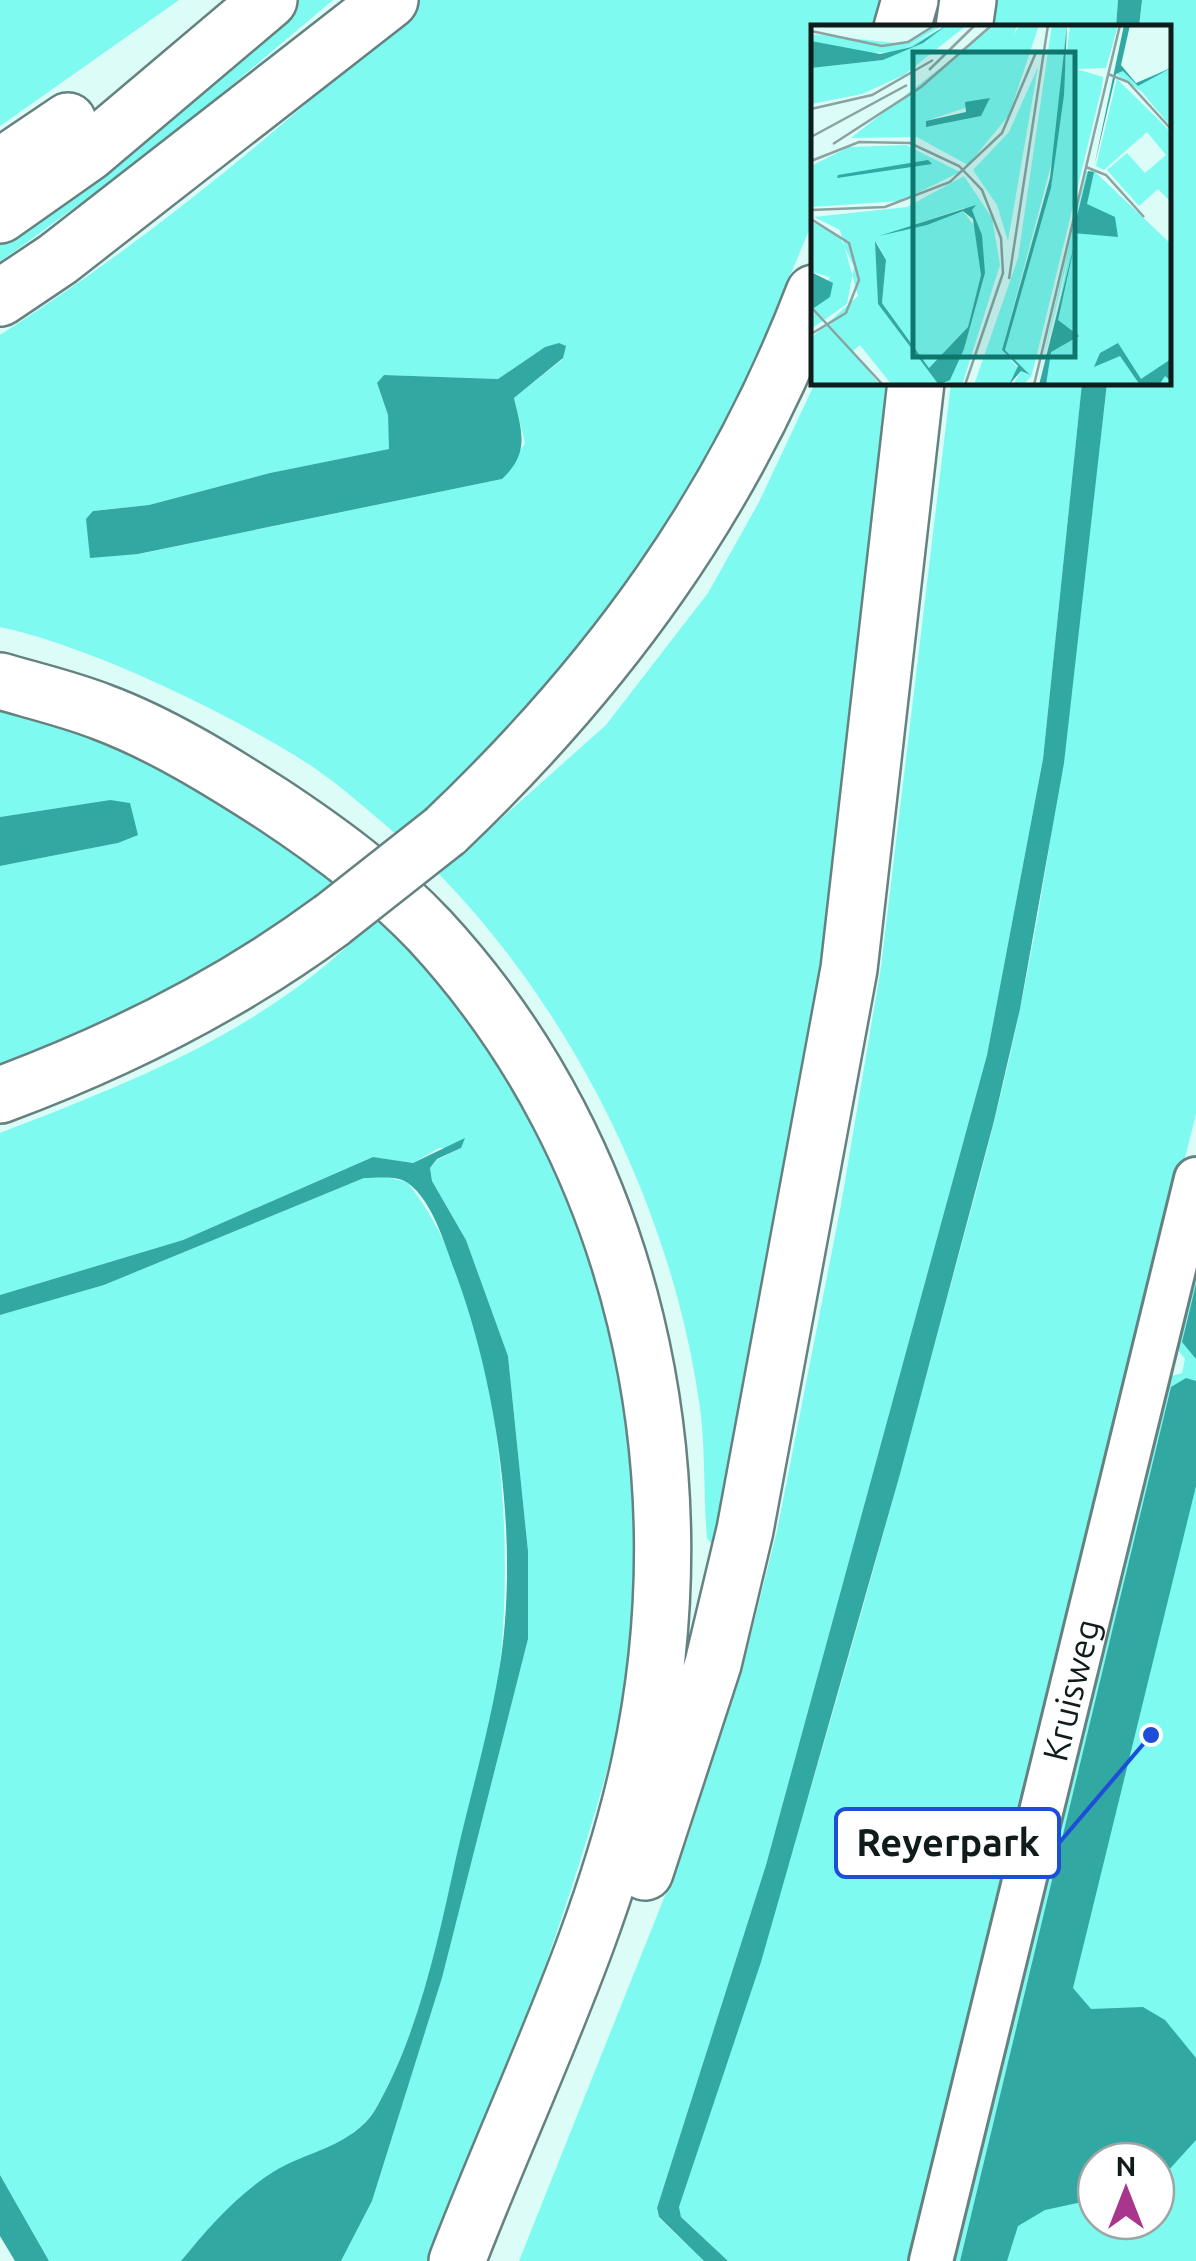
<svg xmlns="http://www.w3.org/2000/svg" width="1196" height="2261" viewBox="0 0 1196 2261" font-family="Ubuntu,sans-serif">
<rect width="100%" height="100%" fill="#dcfcf8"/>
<path fill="#7efaf1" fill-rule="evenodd" d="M0,0H179L0,126Z
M292,0H333L163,143L0,262V229Z
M419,0H881L873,27L814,28L813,221L710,466L557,690L402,839C373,815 344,788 313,767C233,715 93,647 0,627V335C150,239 291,123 419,0ZM545,347L563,359L514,398L525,443L502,479L139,554L92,511L149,505L270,473L390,449L388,415L377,384L384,375L498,379Z
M995,0H1118L1116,27L990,28Z
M1142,0H1196V1114L965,2027L913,2261H728L681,2217L679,2207C770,1936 850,1661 924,1384C957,1259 994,1135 1020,1009C1063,802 1082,592 1107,383L1168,382V28L1139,27Z
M815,383H895L853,800L717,1551L707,1538C703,1492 706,1446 699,1401C671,1209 574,1013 439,874L606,725L708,593L759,502Z
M951,383H1082L1043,759L987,1055L766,1865L657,2208L659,2218L704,2261H519L688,1838L748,1646L777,1531L841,1205L881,967Z
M0,701L39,711L252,810L344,888L227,971L0,1077V866L118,843L138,834L110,800L0,817Z
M375,919C453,980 509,1071 551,1161C614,1292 642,1431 639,1577C637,1679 603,1790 572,1886C531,2013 482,2137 432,2261H341L372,2201L442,1978L528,1639V1551L508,1356L466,1240L432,1181L430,1168L437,1160L461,1148H439L413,1163L373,1157L183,1240L0,1295V1133C137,1080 272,1028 375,919Z
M385,1177L407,1182C497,1293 514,1516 501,1654C495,1722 471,1793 456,1860C439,1939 416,2042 374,2111C352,2147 306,2151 273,2173C236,2197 209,2227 181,2261H49L0,2175V1315L104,1285L364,1178Z
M1196,1235V1284L1182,1342L1196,1309V2261H993L1171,1388L960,2261H945L1168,1377L1182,1373L1185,1359L1171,1341ZM1096,2161H1156V2221H1096Z"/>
<path fill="#31a8a1" d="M1118,0H1142L1139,27H1116Z
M559,343L566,346L563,358L514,398C522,432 530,453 502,479L138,554L90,558L86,519L93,511L149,505L270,473L389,449L388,415L377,383L384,375L498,379L545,347Z
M1082,383H1107L1064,763L1020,1009L994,1121L900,1474L761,1962L679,2207L681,2217L728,2261H704L659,2217L657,2208L766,1865L987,1055L1043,759Z
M110,800L130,803L138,835L118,843L0,866V817Z
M465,1138L461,1148L437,1159L430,1168L432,1181L466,1240L508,1356L528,1551V1639L442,1978L372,2201L341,2261H181C209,2227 236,2196 273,2172C307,2151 353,2146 375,2110C418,2036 438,1941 456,1858C471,1792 491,1725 501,1658C518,1539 498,1389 457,1277C446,1249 434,1202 408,1183C397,1175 377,1178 364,1178L104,1285L0,1315V1295L183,1240L373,1157L413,1163Z
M1196,1284V1359L1182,1342Z
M1186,1378L1196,1381V1486L1073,1988L1091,2009L1143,2007L1165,2020L1196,2058V2140L1156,2184V2161H1096V2199L1045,2210L1018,2226L1007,2261H960L1171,1387Z
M0,2175L49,2261H15L0,2236Z"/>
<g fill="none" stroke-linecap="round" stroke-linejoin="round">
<defs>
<g id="street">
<path id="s1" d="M931,2261L1196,1179"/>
</g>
<path id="highway" d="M902,28L910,0
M964,28L968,0
M0,167L68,121
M0,215L88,153L269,0
M0,298L58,259L390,0
M0,681C34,691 69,699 102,712C161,734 219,770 272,804C328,841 384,882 430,931C635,1153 703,1470 640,1762C603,1934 520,2097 457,2261
M445,831C608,676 733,505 814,293
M0,1095C119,1051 229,996 332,920
M645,1872L713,1664L745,1530L849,969L916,382"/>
</defs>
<use href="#street" stroke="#668280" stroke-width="48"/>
<use href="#highway" stroke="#668280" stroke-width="60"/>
<use href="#street" stroke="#fff" stroke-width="42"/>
<use href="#highway" stroke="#fff" stroke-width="55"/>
<defs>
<path id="highway-bridge" d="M332,920L445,831"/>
</defs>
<use href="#highway-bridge" stroke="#668280" stroke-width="60" stroke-linecap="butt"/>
<use href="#highway-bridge" stroke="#fff" stroke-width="55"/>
</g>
<g text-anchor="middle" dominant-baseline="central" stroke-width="10" stroke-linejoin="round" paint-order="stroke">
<g font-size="35" fill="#101c1b" stroke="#fff">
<text stroke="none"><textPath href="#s1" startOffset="588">Kruisweg</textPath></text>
</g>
</g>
<g transform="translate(811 25)">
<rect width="360" height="360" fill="#dcfcf8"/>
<path d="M125,0H132L87,27L58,28L0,16V9L94,19ZM136,0H156L93,50L51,69L0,79V43L72,35ZM184,0H206L203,9L209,0H228L198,90L157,140L106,112L40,113ZM178,75L170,91L121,101L115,96ZM241,0H256L243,129L191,325L207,343L198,360H163L207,233ZM259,0H307L295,43L265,44L292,52L291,62L223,341L220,352L212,360H202L210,346L218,351L194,325L240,163ZM227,42L197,216L186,180L162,145L198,107ZM360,42V102L331,67L305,49L312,46L326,60ZM306,54L360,107V177L347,164L328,181L296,145L316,128L334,148L355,130L336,107L293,145L285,141ZM95,120L149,147L90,176L0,182V141L38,122ZM282,145L360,219V360L233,358L259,224L226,360L275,147ZM153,151L181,193L189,240L151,360H134L153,324L174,248L165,194L158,184L153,183L69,211L152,186L167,206L170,250L157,302L118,343L71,278L75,235L65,216L67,279L128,360H81L49,320L42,326L69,360H0V313L47,271L29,205L3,192L96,182ZM0,196L29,212L43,242L36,279L0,304V285L19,252L0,247Z" fill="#7efaf1" fill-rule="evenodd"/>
<path d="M136,0L112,18L72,35L0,43V16L69,29L101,22ZM256,0L253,70L240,163L194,325L219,350L210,346L198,360L207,341L191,325L239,153ZM313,0H319L310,40L325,58L360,43L327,61L312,46L305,49L283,142ZM179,73L170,91L115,102V96L155,87L154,77ZM117,135L121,139L26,153L27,150ZM277,146L283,147L276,179L304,192L307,212L262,208ZM165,180L161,185L171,210L174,248L153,324L139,355L128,360L67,279L64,216L75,235L71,278L118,343L157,302L170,250L162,194L152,186L116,200L68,211ZM265,213L247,295L268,311L240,327L235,360H228ZM0,247L22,258L19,272L0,285ZM307,318L330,354L360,334V356L354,351L348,360H329L309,331L283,342L289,328Z" fill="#31a8a1"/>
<path fill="none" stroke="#8aa2a0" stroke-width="2.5" d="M0,6L71,21L97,17L124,0M118,45L164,0M297,49L317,57L360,104M0,84L61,70L122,35M0,112L96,60M22,119L110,62L181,0M0,136L48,117L99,118L148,141L171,165L190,213L192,248L154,360M275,142L295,150L333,192M0,185L74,182L139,157L191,108L226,25M0,194L38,218L48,255L35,288L0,309M198,254L237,0M0,282L72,360M223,360L309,0"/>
<path fill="#0f766e" fill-opacity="0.15" stroke="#0f766e" stroke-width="5" d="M102,27H264V332H102Z"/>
<rect width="360" height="360" fill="none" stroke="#101c1b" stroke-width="5"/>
</g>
<path fill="none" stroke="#1d4ed8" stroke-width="4" d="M1151 1735L1059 1843"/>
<circle fill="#1d4ed8" stroke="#fff" stroke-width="4" cx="1151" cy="1735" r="10"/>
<rect fill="#fff" stroke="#1d4ed8" stroke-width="4" x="836" y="1809" width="223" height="68" rx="10"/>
<g font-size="38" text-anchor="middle" font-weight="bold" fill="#101c1b">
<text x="948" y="1856">Reyerpark</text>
</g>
<g transform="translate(1126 2191)"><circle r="48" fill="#ffffff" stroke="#9fa4a4" stroke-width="2.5"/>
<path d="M0-8L18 38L0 25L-18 38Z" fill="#a9358d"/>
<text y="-15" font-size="28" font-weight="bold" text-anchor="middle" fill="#101c1b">N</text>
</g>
</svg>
